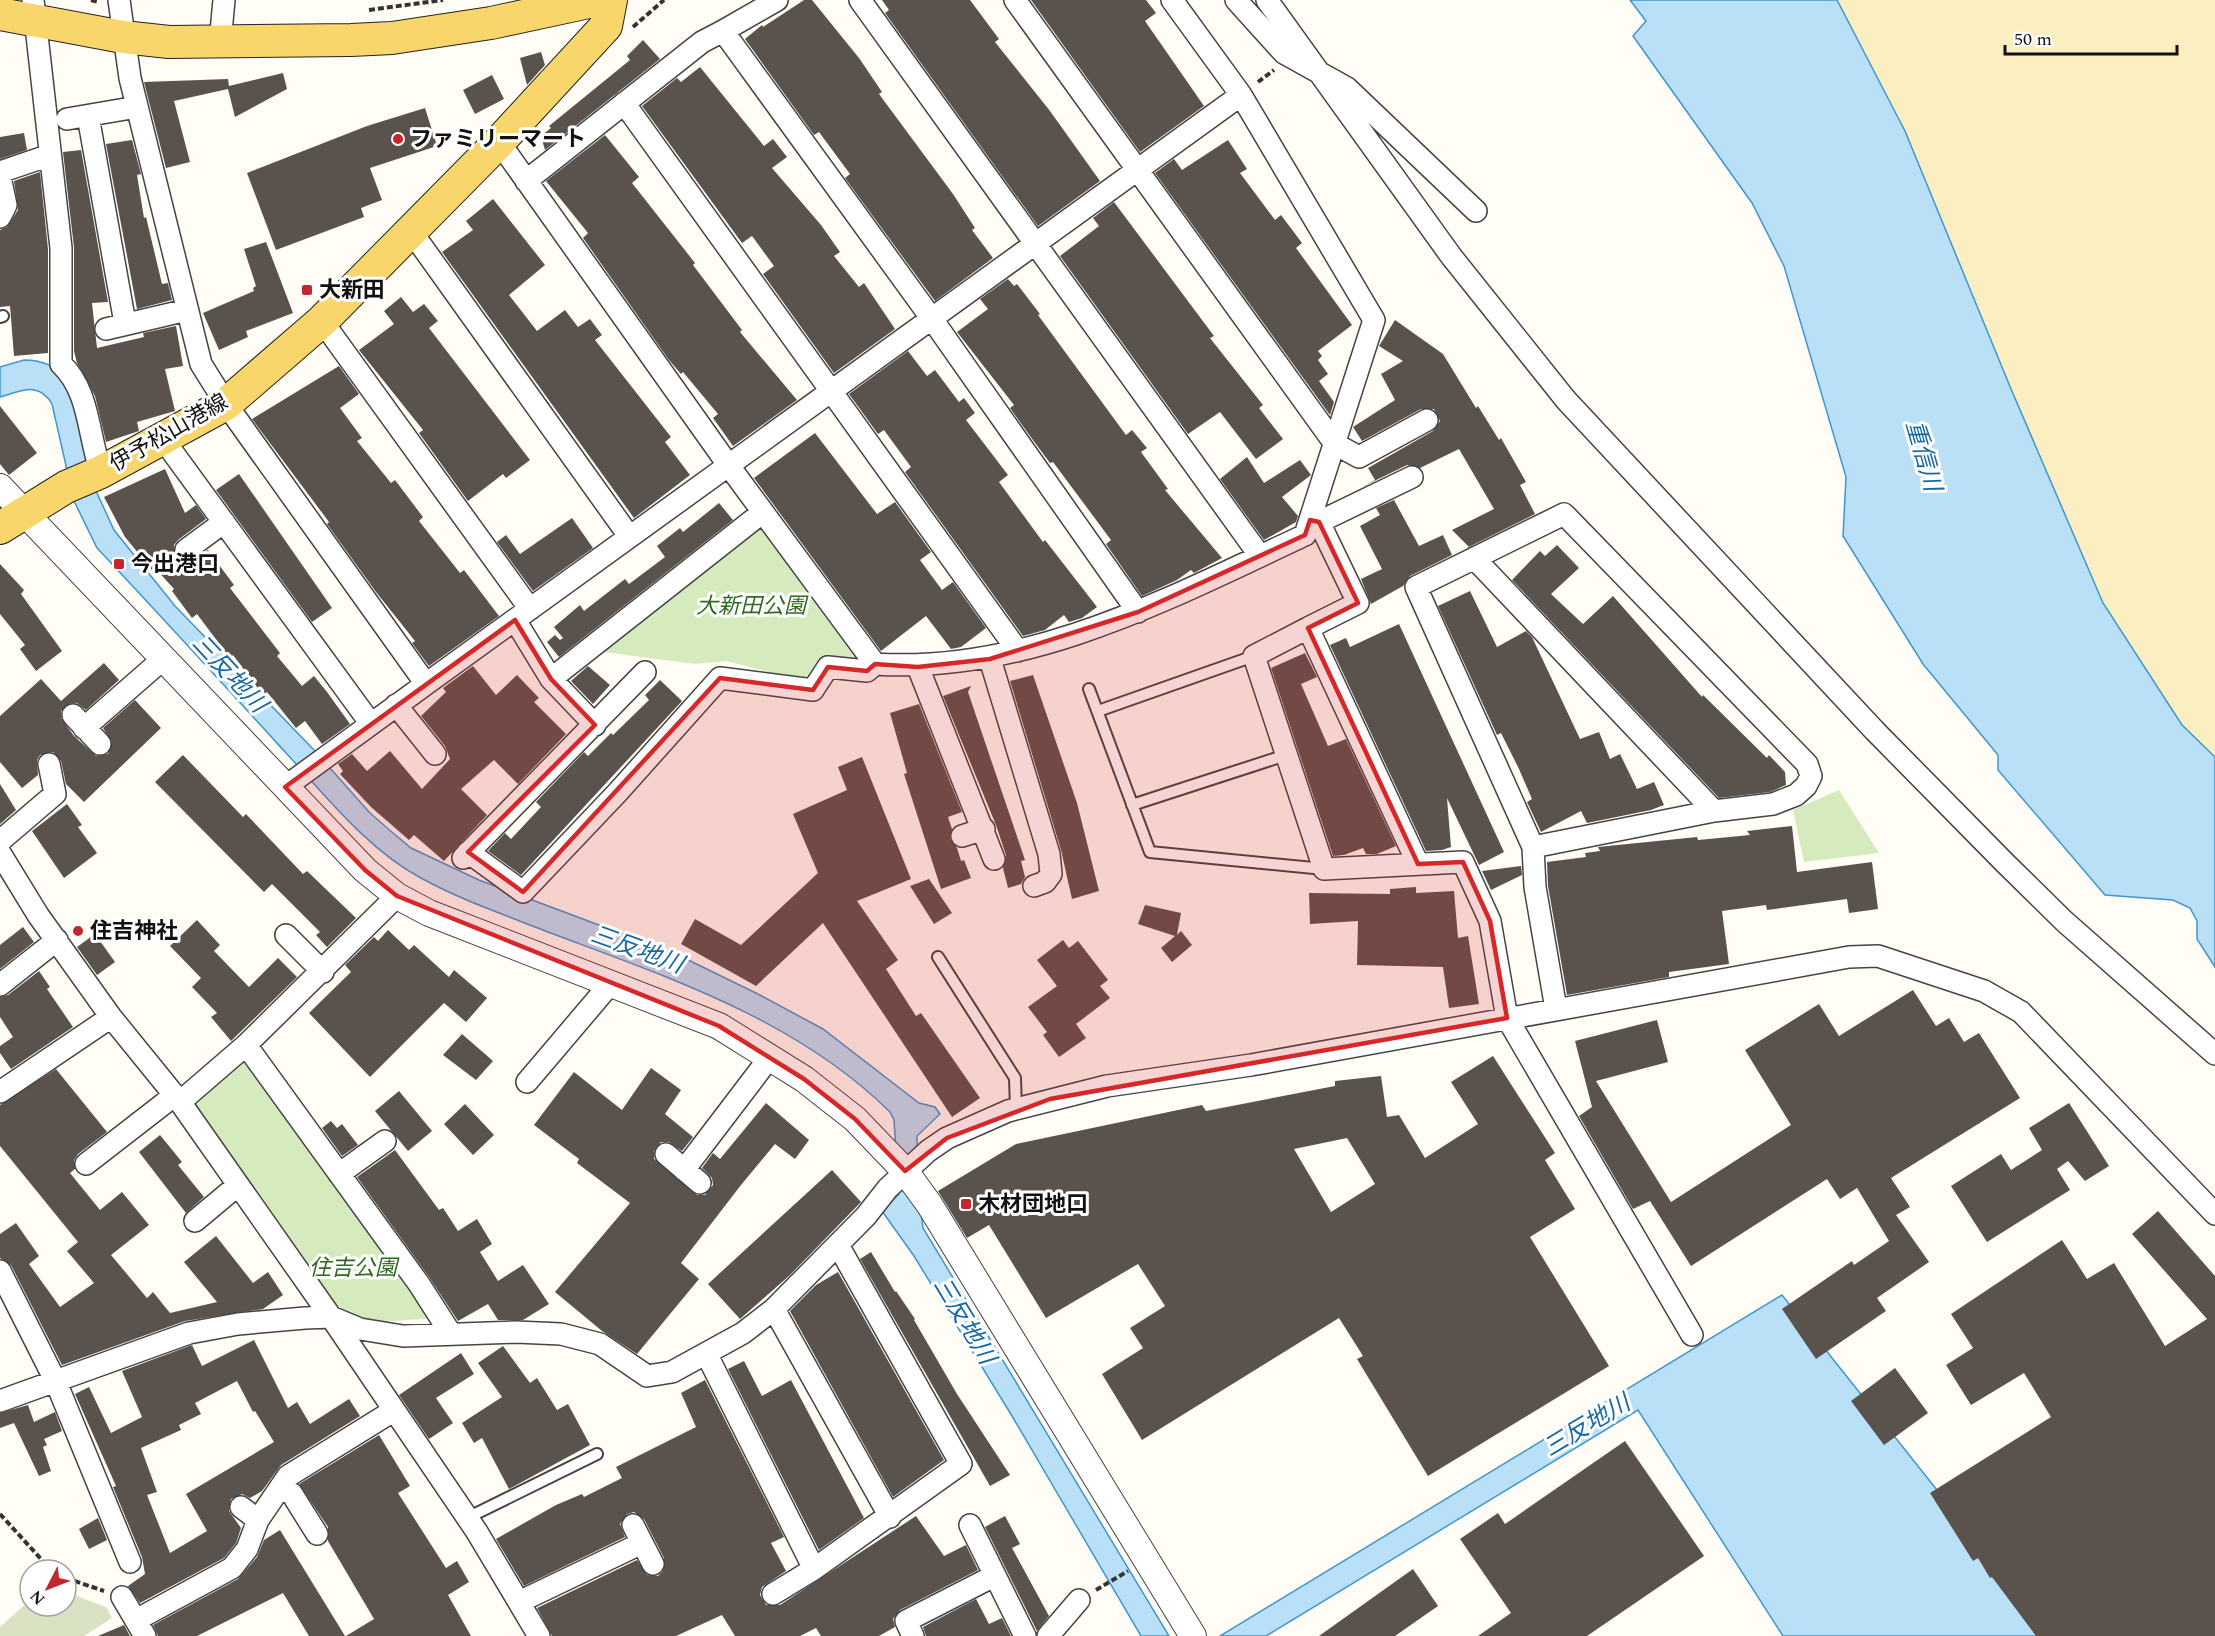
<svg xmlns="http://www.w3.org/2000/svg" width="2215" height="1636" viewBox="0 0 2215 1636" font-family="Spectral,'Noto Sans JP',serif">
<rect width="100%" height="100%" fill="#fffdf5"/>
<path fill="#d5ebbd" d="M764,522L861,663L812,683L726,661L695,664L588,650Z
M1839,790L1879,853L1804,862L1793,810Z
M247,1060L436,1318L364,1323L329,1300L192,1105Z"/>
<path fill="#fbeec1" d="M1837,0H2215V757L2182,725L2103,603L2011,389L1905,131Z"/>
<path fill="#d9e3c4" d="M66,1592L106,1607L112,1618L84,1636H0V1627L30,1600V1606H66Z"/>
<path fill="#b9e0f7" stroke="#3f96cf" stroke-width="1.5" d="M1630,0H1837L1905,131L2011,389L2103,603L2182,725L2215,757V967L2197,939V921L2190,908L2173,900L2105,895L1998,770V755L1923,664L1843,536L1846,477L1784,266L1752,203L1633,36L1646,21Z
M24,360C42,360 58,367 69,381L96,491L114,530L175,606L313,749L370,813L393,833L411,848L479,880L676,954L760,995L823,1029L919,1103L935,1107L940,1114L917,1136L918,1188L923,1228L1169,1636H1141L1012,1416L914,1256L882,1211L899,1194L894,1120L890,1112C793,1016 660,975 535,927C497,912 457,898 421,878C368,850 326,796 286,753C223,684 161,616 97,548L74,501L52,404C39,381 21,391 0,397V367Z
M1782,1295L2053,1636H1783L1638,1410L1266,1636H1220Z"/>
<path fill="#5a524d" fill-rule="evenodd" d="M804,0H812L859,58L882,92L879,94L953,194L975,228L972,230L993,258L935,301L845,178L850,174L819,132L814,135L745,39L762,25L763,27Z
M882,0H970L999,39L995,42L1050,111L1100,181L1038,226L885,13L889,10Z
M1031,0H1146L1156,13L1145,21L1204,106L1140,152Z
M643,40L660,59L545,150L541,136L551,128L549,126L630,60L627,56Z
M541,52L545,65L527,85L520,58Z
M700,67L764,146L773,139L787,157L772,168L821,225L840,252L834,256L859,287L864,283L895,329L834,373L763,274L774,266L752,236L742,243L642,106L677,78L681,82Z
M283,73L287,89L235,117L228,89L174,101L190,162L166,168L144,82L228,79L229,86Z
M492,75L504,99L475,114L463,90Z
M425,108L437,146L370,168L382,200L361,208L364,217L276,250L247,173L367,126Z
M24,133L27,150L0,159V137Z
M605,135L639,177L632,183L695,263L693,265L742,330L740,332L797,400L733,446L713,418L718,414L683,372L681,374L669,360L583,238L588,233L546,181Z
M132,140L141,174L137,175L144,218L146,217L162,284L168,283L172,300L137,309L106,144Z
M1228,140L1247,169L1240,173L1275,220L1281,215L1302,243L1296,248L1352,325L1318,351L1322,356L1318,360L1328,374L1319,381L1334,402L1330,415L1155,173L1174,159L1182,170Z
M81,150L108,302L92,303L97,348L144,337L143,333L176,326L183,366L165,369L175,411L137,422L139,431L106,442L95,396L77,363L74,351V248L63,152Z
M40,172L48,249V353L14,356L10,306L0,307V230L7,227L18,210L14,181Z
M493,199L545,265L509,295L537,331L565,310L578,327L590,319L602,335L595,340L671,437L665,442L690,475L634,518L442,252L473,230L466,221Z
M1114,202L1214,336L1210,338L1263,405L1259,408L1283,439L1256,459L1220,412L1188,434L1060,256L1099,226L1093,218Z
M266,242L293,313L246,331L248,337L219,350L203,313L254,291L253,288L256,286L244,249Z
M1008,279L1014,286L1017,284L1040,314L1038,315L1126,435L1132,430L1147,448L1141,452L1168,489L1165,490L1222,558L1194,573L1191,570L1177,580L1142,596L1106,544L1111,540L1053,462L1050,463L1030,436L1010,408L1014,405L957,332L988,309L980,299Z
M401,297L413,312L424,304L438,321L429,328L530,460L506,478L503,474L468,501L419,433L423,430L359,350L394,324L384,311Z
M1395,320L1443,354L1476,408L1478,406L1499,440L1501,438L1526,482L1520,485L1535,514L1469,547L1452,530L1494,509L1459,449L1420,468L1407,465L1364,486L1375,480L1368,468L1433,431L1440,421L1434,409H1421L1362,441L1353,427L1395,400L1381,374L1403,361L1379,346Z
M908,351L927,376L935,370L959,402L964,398L975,413L966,420L1008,475L999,482L1043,542L1045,540L1097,607L1082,618L1069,622L1064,615L1045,630L1023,636L905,472L911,467L884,430L878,434L849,394Z
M339,366L359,394L340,408L362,438L357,441L391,483L395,480L423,517L419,521L460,573L464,570L499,616L429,666L412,643L415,641L376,592L327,524L329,522L252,419Z
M0,406L37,453L9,475L0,464Z
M815,433L877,514L895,502L931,552L920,560L942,590L953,582L986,628L961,647L951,649L926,616L881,651L754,478Z
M1247,457L1264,483L1300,460L1311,475L1282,497L1298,516L1296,522L1264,540L1220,479Z
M165,469L185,513L196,505L206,519L178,540L174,545L175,557L188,563L208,550L234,585L230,588L280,653L277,656L302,686L314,676L327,692L350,724L322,744L305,721L296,728L267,692L263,695L233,655L230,658L197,614L192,618L172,591L174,589L155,568L152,570L125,537L104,497Z
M239,474L332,608L312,622L216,490Z
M1394,500L1419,546L1443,535L1452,555L1410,576L1403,586L1371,604L1361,579L1382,569L1360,526L1380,515L1376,508Z
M719,503L733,520L559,657L547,642L555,635L560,640L563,638L554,627L580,605L584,611L625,579L629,584L665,557L657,546L680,528L683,532Z
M572,518L593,548L533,591L497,542L506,535L520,554Z
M1557,545L1579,568L1551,594L1583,624L1613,596L1702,697L1703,695L1767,758L1769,755L1785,772L1786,785L1770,792L1719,798L1512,580L1540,551L1545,556Z
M0,564L24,590L21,594L62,651L36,671L20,649L25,645L0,614Z
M1470,591L1497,647L1526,631L1532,637L1580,739L1599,732L1610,759L1620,754L1637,789L1654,782L1664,805L1651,810L1587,823L1581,811L1541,832L1527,802L1532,799L1519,769L1501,733L1497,735L1438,606Z
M1399,624L1504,852L1479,865L1447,798L1451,847L1442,850L1426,851L1330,645L1346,638L1350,647Z
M1305,653L1317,677L1301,684L1328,746L1346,739L1396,846L1377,854H1366L1363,848L1344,855L1333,856L1271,668Z
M104,663L119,680L86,710L77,703H71L61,711V718L74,736L96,756L108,754L112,742L103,728L135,700L161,728L84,802L66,784L61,761L53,752L40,755L37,760L38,775L22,788L0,762V716L41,679L61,701Z
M473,666L496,695L517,675L539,698L534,702L566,734L518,784L494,760L461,789L487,815L444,861L414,835L409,840L371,807L340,774L343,771L338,764L352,754L367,771L390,751L422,789L450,759L445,746L421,716L446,692L443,688Z
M588,666L610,685L593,704L571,681Z
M1033,675L1077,803L1099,891L1072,899L1061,850L1010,681Z
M660,680L682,701L521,875L488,851L505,833L511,839L541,807L536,802L584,752L588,756L611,733L613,735L649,700L645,695Z
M971,686L968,692L1025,860L1021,861L1025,877L1021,884L1008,888L1003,868L1006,855L996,825L943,696Z
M919,704L962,812L948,817L952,829L950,839L957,848L961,861L964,860L971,878L941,889L904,774L907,773L890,713Z
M183,755L243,817L246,814L303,874L307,871L356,918L327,947L316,935L320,932L272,884L264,892L155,782Z
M862,757L911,879L857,901L898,960L886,969L916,1016L921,1013L980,1098L952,1117L823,923L756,986L681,944L695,919L741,945L818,873L793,814L847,790L838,767Z
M0,784L16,810L0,824Z
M67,804L82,825L78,827L97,853L64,878L32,831Z
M1792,826L1797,872L1872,862L1878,909L1849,913L1847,899L1767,910L1766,905L1722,911L1729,964L1669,972V977L1567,995L1548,886L1547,862L1586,857L1585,853L1600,851L1598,847L1697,837L1698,840L1750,835L1747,831Z
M1521,866L1522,875L1491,890L1482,871Z
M929,879L952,913L934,924L910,886Z
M1416,887V893L1454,891L1458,938L1468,936L1479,1004L1449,1008L1443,967L1357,965L1358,921L1310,924L1309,893L1390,894V889Z
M1145,905L1181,913L1177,935L1181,931L1192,945L1172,962L1161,948L1175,936L1138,924Z
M197,920L220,945L214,951L249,987L278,958L297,977L231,1041L211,1017L217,1013L192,987L201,978L170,946Z
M23,927L34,942L0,969V945Z
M388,930L409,950L414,945L449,977L454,970L487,998L466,1022L444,1003L370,1077L309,1013L351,972L345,965L374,937L378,941Z
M95,934L115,962L97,975L77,947Z
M1063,940L1069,948L1078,941L1108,980L1100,986L1110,998L1076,1024L1086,1038L1059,1057L1043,1035L1047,1032L1028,1007L1057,986L1037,960Z
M39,971L50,987L47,989L73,1027L11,1069L0,1053V1046L13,1037L0,1017V997L8,995Z
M1913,990L1936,1026L1949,1018L1964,1042L1979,1033L2020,1098L1891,1178L1910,1207L1896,1215L1929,1262L1877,1298L1886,1311L1816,1359L1782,1309L1852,1261L1854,1265L1889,1241L1857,1188L1840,1199L1827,1179L1691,1266L1650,1201L1633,1209L1579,1116L1592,1107L1575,1041L1657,1020L1668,1062L1596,1081L1671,1202L1791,1125L1745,1050L1819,1004L1839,1036Z
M462,1034L493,1061L476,1080L443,1055Z
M1493,1056L1555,1153L1545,1160L1575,1209L1530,1237L1609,1366L1428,1476L1357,1359L1363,1356L1339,1318L1142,1440L1102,1374L1143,1348L1130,1328L1165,1306L1138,1264L1046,1318L989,1225L967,1238L938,1191L1016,1144L1202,1105L1206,1111L1335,1086V1081L1381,1076L1387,1117L1399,1115L1425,1158L1478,1124L1451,1082ZM1347,1138L1375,1184L1331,1212L1294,1149Z
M651,1068L681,1090L665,1114L693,1137L682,1151L669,1142H661L654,1151V1159L697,1195H705L713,1185L712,1178L702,1168L713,1153L720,1159L766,1103L809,1140L795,1159L775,1144L741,1185L681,1263L699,1279L637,1354L602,1331L555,1292L630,1203L577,1163L579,1159L534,1125L574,1072L622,1110Z
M56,1069L107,1132L78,1154L74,1160L75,1169L70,1173L100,1210L122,1192L149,1225L111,1255L147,1298L153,1292L170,1313L217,1302L184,1262L216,1236L253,1283L268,1272L283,1295L263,1309L185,1321L62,1365L11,1265L0,1258V1234L16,1223L39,1256L29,1264L60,1307L94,1283L67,1251L78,1242L0,1146V1105Z
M399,1091L432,1131L408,1151L375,1111Z
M2069,1103L2109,1166L2085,1181L2068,1161L2057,1169L2070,1190L1987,1242L1951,1186L2001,1154L2011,1170L2042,1150L2029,1128Z
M465,1104L494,1135L473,1155L444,1124Z
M331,1121L337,1128L342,1124L358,1145L342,1156L322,1128Z
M160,1135L182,1162L178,1165L204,1197L186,1213L139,1152Z
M395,1150L439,1210L443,1208L458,1231L477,1219L492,1244L480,1252L498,1281L523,1265L549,1304L523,1320H498L488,1304L458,1321L429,1277L357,1177Z
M832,1170L861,1202L790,1275L740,1319L708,1284Z
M2158,1211L2215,1276V1636H2036L1992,1577L1990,1578L1978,1558L1973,1561L1930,1493L2051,1417L2024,1373L1971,1405L1946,1365L1973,1348L1951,1314L2062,1240L2087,1279L2114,1263L2165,1346L2207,1319L2132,1234Z
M871,1252L895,1292L896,1291L915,1319L914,1320L957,1394L1010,1475L990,1486L860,1259Z
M838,1272L944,1460L893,1497L790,1311L816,1285Z
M254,1340L288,1408L297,1402L310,1424L349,1399L360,1416L281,1465L262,1491L250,1498L242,1494L231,1499L229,1511L241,1528L236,1543L224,1558L140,1603L128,1586L145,1574L142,1557L113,1487L116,1486L75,1394L89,1387L111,1433L142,1417L122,1371L192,1345L202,1366ZM237,1381L253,1412L255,1411L274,1442L186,1494L207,1531L170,1553L147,1495L157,1492L141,1448L181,1430L179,1425L201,1414L195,1403Z
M503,1346L530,1383L537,1378L557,1410L568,1404L590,1445L509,1489L482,1438L474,1443L462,1423L502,1397L478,1363Z
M461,1353L474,1374L436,1398L453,1423L429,1439L399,1395Z
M744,1361L762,1396L791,1380L864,1518L819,1550L728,1369Z
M1895,1368L1928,1413L1884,1445L1851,1401Z
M705,1380L784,1537L771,1543L786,1571L762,1587L760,1595L766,1605H780L916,1516L944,1556L966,1545L978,1570L900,1610L893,1619L895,1627L879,1636H821L816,1628L800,1636H735L722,1615L676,1636H552L537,1608L637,1560L647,1575L658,1576L663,1571L664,1558L644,1519L634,1512L627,1514L620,1524L625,1537L524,1586L496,1539L556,1505L582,1494L584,1497L622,1478L616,1467L696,1427L681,1393Z
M28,1405L34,1422L55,1412L62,1431L44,1439L47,1445L43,1447L51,1471L39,1476L14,1423L0,1428V1413Z
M379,1435L410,1486L398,1493L446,1568L457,1561L469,1582L448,1595L471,1636H346L374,1619L328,1541V1527L299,1484Z
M1625,1441L1704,1556L1587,1636H1478L1511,1613L1460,1539L1498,1513L1505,1524Z
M1005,1516L1020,1544L1012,1548L1049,1616L1037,1631L985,1527Z
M98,1518L107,1540L89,1549L79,1529Z
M280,1530L345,1636H309L283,1593L197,1636H158L153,1625L238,1579L257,1557L264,1540Z
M1413,1569L1438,1606L1395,1636H1319Z
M976,1599L989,1624L1002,1618L1011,1636H926L923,1627Z
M124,1625L130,1636H98Z"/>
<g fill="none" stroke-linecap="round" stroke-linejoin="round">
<defs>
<path id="service" d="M0,317L3,316
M1089,689L1150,852L1324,869
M1098,711L1254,656
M1132,805L1286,755
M938,957L1015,1078L1016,1109
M467,1518L597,1454"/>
<path id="minor" d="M33,0L61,248V364C90,391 88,436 101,472
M119,0L130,78L201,364L226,404L426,684L1241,95
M860,0L1260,556
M1015,0L1335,444L1359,457L1427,420
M1236,0L1284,53L1347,88L1476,211
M1267,0L1451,256L1566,400L1875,731L2005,863L2064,921L2215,1054
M723,31L777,0
M220,43L224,0
M624,103L1018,651
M88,116L125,323
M67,119L137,107
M499,142L729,466L875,664C1028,674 1170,598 1305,535L1374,320L1241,95L1172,0
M0,172L50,155
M0,177L6,205L0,217
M526,181L702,42L723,31L932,319L1138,612
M411,231L629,536
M322,321L530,609
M106,329L187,310
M163,439L371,724
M1412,477L1319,522L1358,603L1308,628L1418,864
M186,550L224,522
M1474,558L1714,811
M515,620L551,679L595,725
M1308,628L1254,656L1324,869L1463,862L1490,921L1507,1018L1692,1335
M990,659L1049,854L1051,874L1045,882L1034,886
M918,667L994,859
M551,679L763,512
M396,705L435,754
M73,715L100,744
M84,728L163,659
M285,787L426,684
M962,836L984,829
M0,841L55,794L49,764
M1533,847L1714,811L1773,804L1796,795L1806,786L1811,776L1807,764L1564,514L1416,587L1533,847L1535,887L1556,1009
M468,852L523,892L618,792L720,678L813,690L828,667L867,671L875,664
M0,853L38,915L111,1017L180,1102L331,1317L477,1532L539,1636
M463,858L645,672
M286,935L323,972
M0,985L57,940
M246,1045L419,1284L451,1334
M527,1082L611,983
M0,1092L111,1017
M180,1102L246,1045L397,896
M666,1154L700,1183
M86,1164L175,1095
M684,1170L770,1057
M339,1174L385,1141
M195,1221L238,1185
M0,1271L56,1382L130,1562
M774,1309L890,1517
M707,1355L814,1569
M0,1401L189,1333L238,1324L305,1318L331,1317L360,1329L403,1336L516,1332L561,1334L600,1344L647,1376L672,1372L743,1333L774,1309L866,1216L888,1188L928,1151L947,1138L1008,1111L1107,1086L1251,1065L1849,957L1878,956L1984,991L2021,1012L2215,1214
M280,1488L292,1494L317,1534
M241,1507L258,1520
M633,1525L653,1564
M970,1525L1025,1636
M773,1594L814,1569L961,1464L838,1245
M122,1597L145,1636
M519,1602L642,1543
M136,1620L232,1568L247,1549L258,1520L288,1476L393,1411
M913,1636L906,1621L994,1576
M1048,1636L1079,1600"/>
<path id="tertiary" d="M0,487L365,870L397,896L429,913L719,1026L804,1079L855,1119L905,1171L929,1204L1193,1636"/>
<path id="primary" d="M0,14L123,37L169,42L351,40L392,38L491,23L598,0
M0,528L66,487L101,472L226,404L322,321L499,142L606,26L611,0"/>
</defs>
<use href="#service" stroke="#444" stroke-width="14"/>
<use href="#minor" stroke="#444" stroke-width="24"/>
<use href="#tertiary" stroke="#444" stroke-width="28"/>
<use href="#primary" stroke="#222" stroke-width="34"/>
<path stroke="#333" stroke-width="4" stroke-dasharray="6 3" stroke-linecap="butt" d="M91,0L99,2
M369,10L443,0
M633,27L664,0
M1258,82L1274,70
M0,1514L51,1570
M66,1578L104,1591
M1096,1590L1128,1571"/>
<use href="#service" stroke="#fff" stroke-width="10"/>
<use href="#minor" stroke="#fff" stroke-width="21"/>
<use href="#tertiary" stroke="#fff" stroke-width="26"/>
<use href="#primary" stroke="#f9d66b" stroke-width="32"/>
</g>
<path fill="#d62828" fill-opacity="0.2" stroke="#d62828" stroke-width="4.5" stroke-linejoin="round" d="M1310,520L1319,522L1358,603L1308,628L1418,864L1463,862L1490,921L1507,1018L1050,1099L947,1138L905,1171L855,1119L804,1079L719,1026L397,896L365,870L285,787L515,620L551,679L595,725L468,852L523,892L720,678L813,690L828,667L867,671L875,664L918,667L990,659L1138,612L1305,535Z"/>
<g fill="#c4262e" stroke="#fff" stroke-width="2">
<circle cx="398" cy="139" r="6"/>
<rect x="301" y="284" width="12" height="12" rx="3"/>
<rect x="113" y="558" width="12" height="12" rx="3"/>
<circle cx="78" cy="931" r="6"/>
<rect x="960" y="1198" width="12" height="12" rx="3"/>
</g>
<g text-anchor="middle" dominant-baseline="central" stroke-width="6" stroke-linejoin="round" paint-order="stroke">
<g font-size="22" font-weight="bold" fill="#111" stroke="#fff" text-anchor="start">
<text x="410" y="139">ファミリーマート</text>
<text x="319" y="290">大新田</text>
<text x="131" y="564">今出港口</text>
<text x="90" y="931">住吉神社</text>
<text x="978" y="1204">木材団地口</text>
</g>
<g font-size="22" fill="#111" stroke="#fff">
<text transform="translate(169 433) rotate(-30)">伊予松山港線</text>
</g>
<g font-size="22" font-style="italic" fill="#2f6b1f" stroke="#fff">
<text x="751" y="606">大新田公園</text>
<text x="353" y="1268">住吉公園</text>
</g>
<g font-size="24" font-style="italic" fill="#1768a6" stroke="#fff">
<text transform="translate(1923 456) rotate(74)">重信川</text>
<text transform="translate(229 674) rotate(47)">三反地川</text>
<text transform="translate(637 950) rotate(20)">三反地川</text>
<text transform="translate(964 1321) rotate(59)">三反地川</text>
<text transform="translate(1587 1426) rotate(-31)">三反地川</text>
</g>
</g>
<g transform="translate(48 1588) rotate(228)"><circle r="28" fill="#ffffff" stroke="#a0a0a0" stroke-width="1.5"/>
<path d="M0-4.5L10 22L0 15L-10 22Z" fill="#c4262e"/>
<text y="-9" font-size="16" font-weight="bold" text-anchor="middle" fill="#111111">N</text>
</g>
<path d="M2005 45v9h172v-9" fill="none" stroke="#111111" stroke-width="3"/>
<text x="2014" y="45" font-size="18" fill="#111111" stroke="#ffffff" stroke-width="4.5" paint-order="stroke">50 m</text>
</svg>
